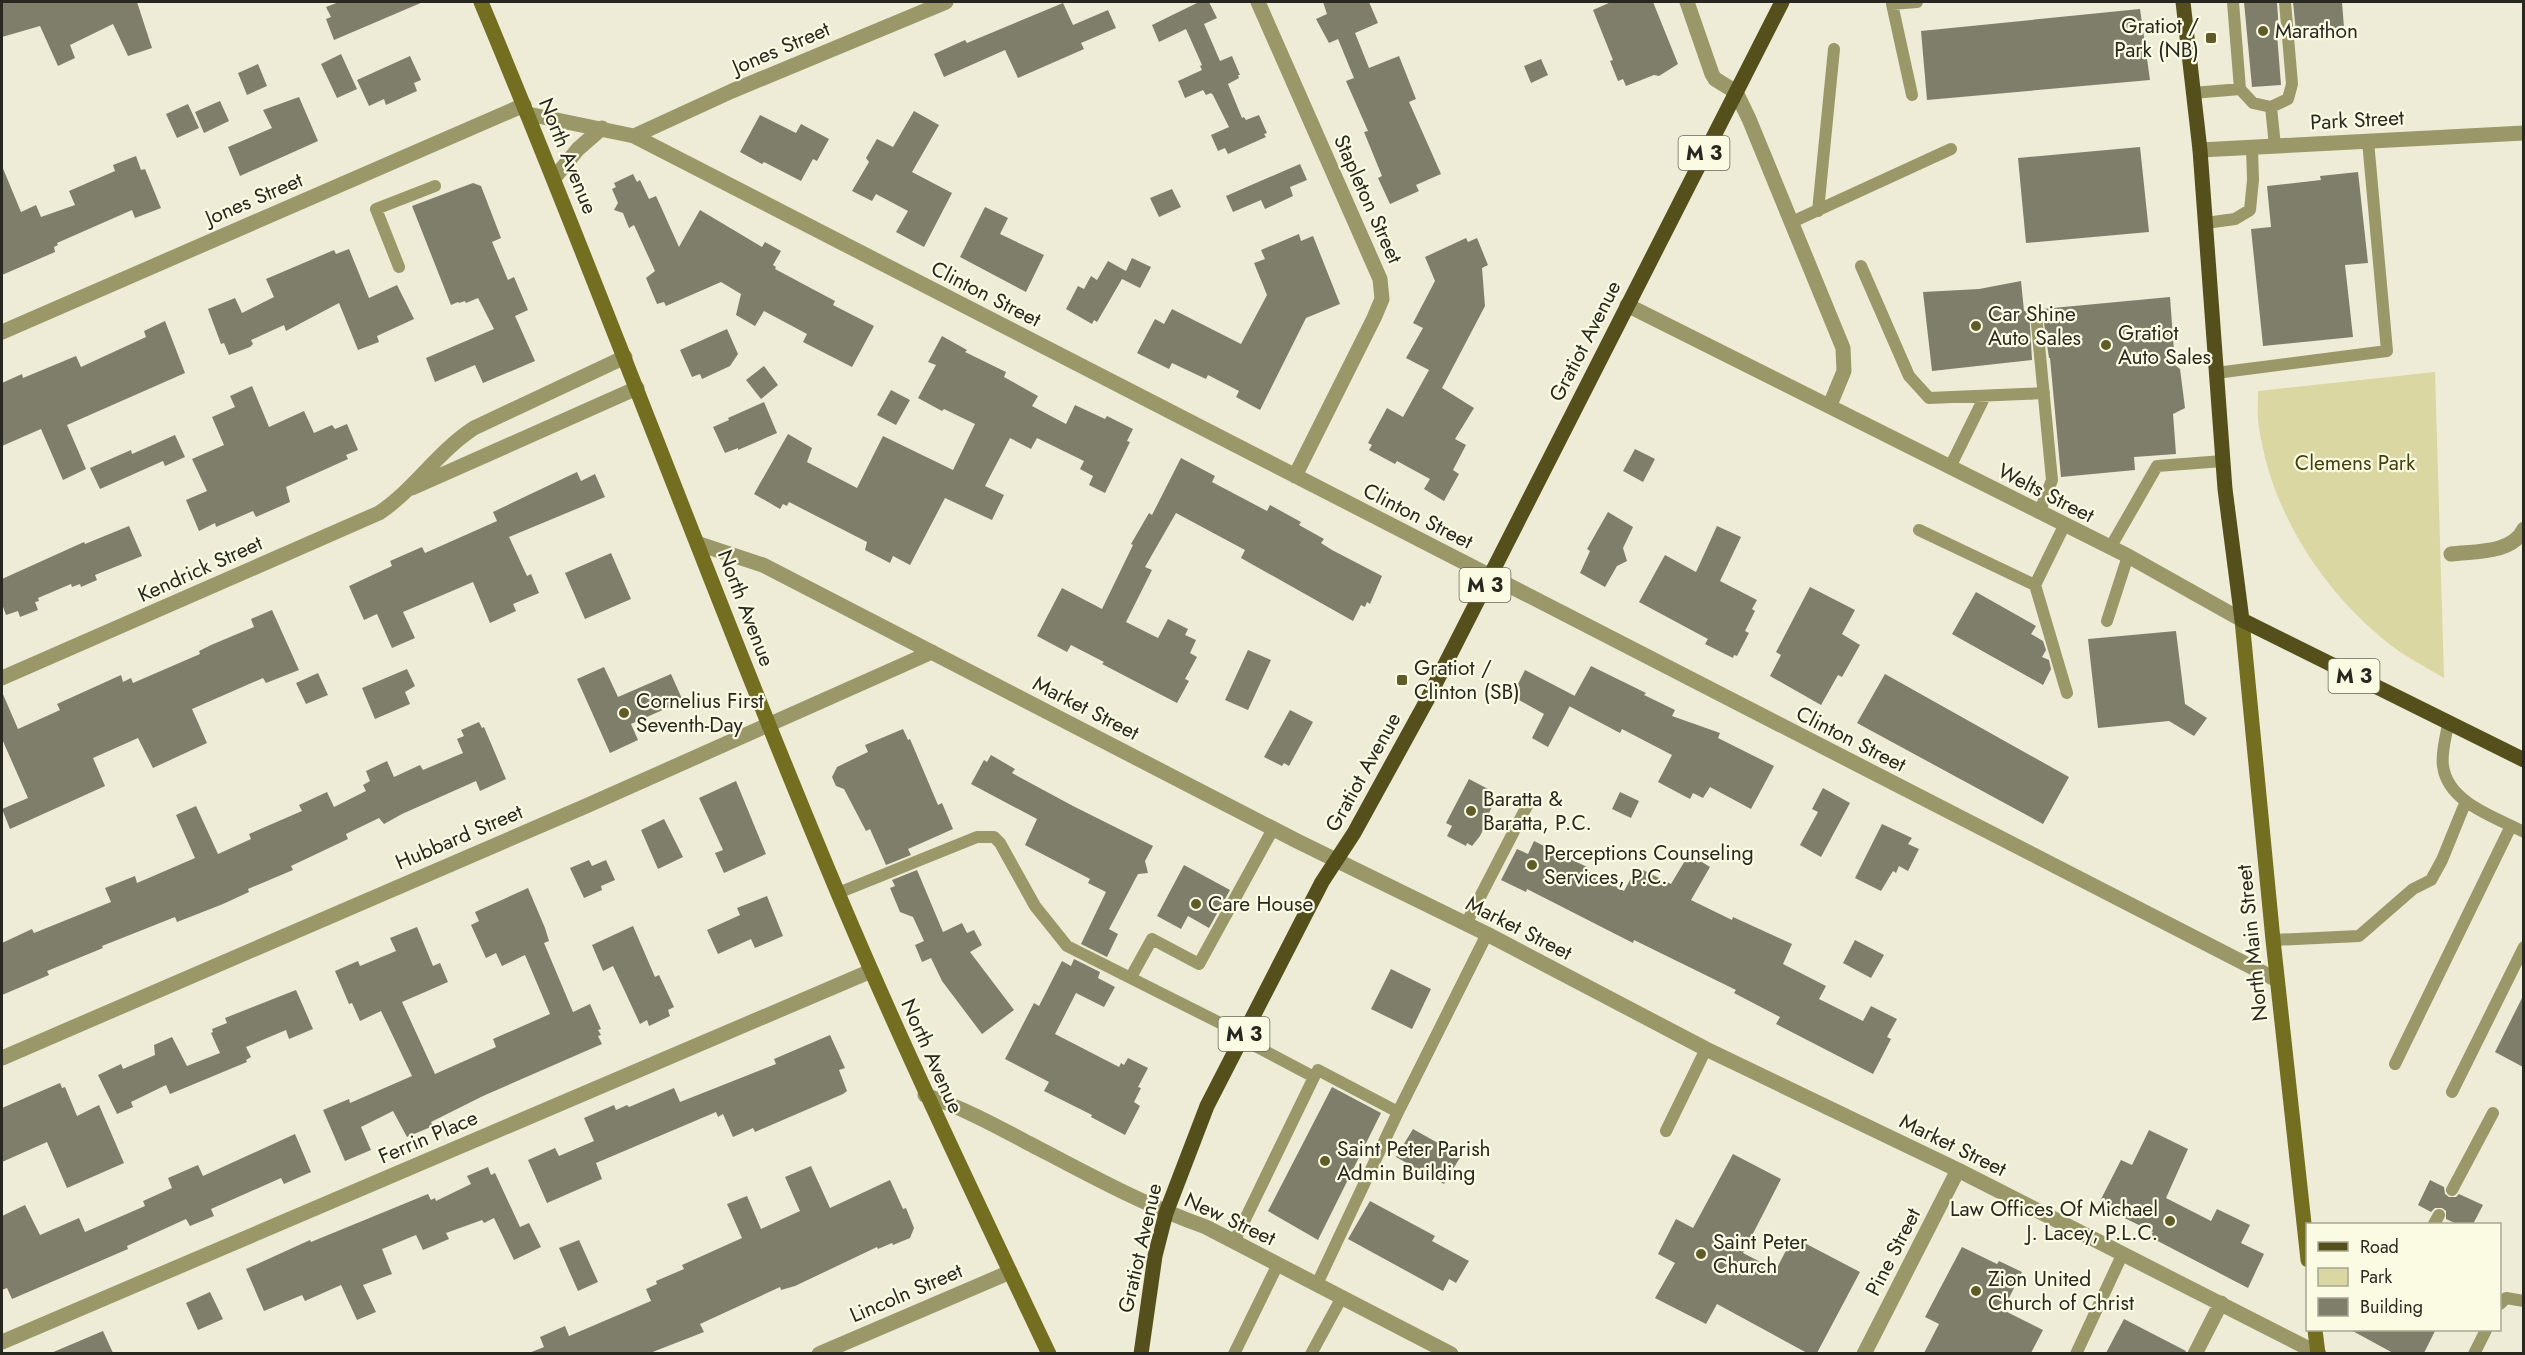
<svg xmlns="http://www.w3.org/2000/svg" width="2525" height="1355" viewBox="0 0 2525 1355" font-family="Jost,sans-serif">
<rect width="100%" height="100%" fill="#eeecd6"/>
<path fill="#dad7a3" d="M2435,372L2444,678C2429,669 2414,661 2400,652C2329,601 2271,515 2259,427C2257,416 2258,403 2258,391Z"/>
<path fill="#7f7e6a" d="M2,2H137L152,48L128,56L113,24L70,45L75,58L58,66L40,26L2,37Z
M339,2H423L334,40L326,19L331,17L326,7Z
M1199,2H1209L1217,18L1204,24L1220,61L1232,56L1240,75H1238L1239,78L1228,84L1242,118L1244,117L1246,120L1259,115L1267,133L1264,134L1266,137L1228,154L1225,148L1218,151L1211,135L1229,127L1213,95L1211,93L1206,95L1203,90L1185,98L1178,81L1202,70L1200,66L1202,65L1186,29L1159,42L1152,25Z
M1323,2H1342V3L1369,2L1378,23L1355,33L1369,68L1399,56L1416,99L1409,102L1441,174L1416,185L1419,191L1390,204L1378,178L1382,176L1364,132L1368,131L1346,81L1354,78L1338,39L1329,43L1316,19L1327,14Z
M1611,2H1653L1678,64L1659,76L1654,75L1626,86L1623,79L1618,81L1610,61L1613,60L1593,10Z
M2244,2H2277L2279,34H2277L2281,85L2252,87Z
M2293,2H2342L2344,28L2296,32Z
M1063,3L1073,25L1108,10L1116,28L1081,43L1084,49L1018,78L1005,50L944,77L934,54L965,40L967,43Z
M2140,9L2150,80L1927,100L1921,31Z
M341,54L357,89L337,98L321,64Z
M410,56L421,80L414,83L417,91L386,105L384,99L369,106L357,80Z
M1541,59L1548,75L1531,83L1524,66Z
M258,64L267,86L247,95L238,73Z
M299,97L318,141L240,176L228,147L272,128L263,110Z
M220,101L229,121L204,133L195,112Z
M188,104L199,128L177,138L166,114Z
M914,111L939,125L912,172L952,193L924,247L896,232L908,211L876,194L872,201L852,191L869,162L866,158L877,139L893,147Z
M760,115L796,133L801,124L829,139L817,161L813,159L801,181L764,162L762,164L740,152Z
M2140,147L2149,232L2026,243L2018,158Z
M136,156L141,170L145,169L161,208L135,218L132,210L57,243L58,245L54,247L55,252L2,275V166L21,212L36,205L41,217L75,205L69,191L115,171L113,165Z
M1300,164L1307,180L1290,187L1293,196L1265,209L1261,200L1233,212L1226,196Z
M2358,172L2368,263L2345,265L2353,337L2263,346L2251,229L2271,227L2267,186L2321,180L2320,176Z
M633,174L637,182L640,180L649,199L656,196L679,247L700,210L762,247L765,242L781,251L773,265L776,267L775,269L835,301L833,305L874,326L852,367L803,342L807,334L764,311L755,326L736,315L741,294L721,282L666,306L664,302L657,304L646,278L655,271L634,225L629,228L623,213L614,210L618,203L612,189L616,187L614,183Z
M473,183L481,186L501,238L492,242L508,280L514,277L528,310L515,316L535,361L483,383L475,365L435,382L426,358L494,329L478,298L466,303L465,301L459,303L458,302L451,305L412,206Z
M1172,189L1181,207L1159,217L1150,198Z
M985,207L1008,218L1000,234L1044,255L1026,292L960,257Z
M1299,234L1301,241L1313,236L1340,304L1306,318L1260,410L1236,397L1239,391L1208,375L1206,379L1172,363L1169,369L1137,353L1155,319L1164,324L1172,309L1241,344L1267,295L1254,263L1265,259L1261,250Z
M1466,238L1468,242L1477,238L1488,265L1482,268L1485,306L1442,388L1474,408L1455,439L1466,445L1453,470L1459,474L1444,501L1424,489L1430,479L1397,461L1395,464L1369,450L1372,445L1368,443L1387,408L1403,417L1429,370L1406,358L1423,328L1413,323L1435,281L1425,257Z
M349,249L369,298L397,285L414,319L377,336L379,342L358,350L339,303L286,331L284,325L251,340L253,344L250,347L229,355L224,343L221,344L208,309L235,298L242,313L274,297L266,279L334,250L336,254Z
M1132,258L1151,267L1140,288L1122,279L1097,322L1094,320L1092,324L1066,309L1078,286L1084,289L1091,276L1097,280L1108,261L1126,271Z
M2021,281L2024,311L2029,310L2032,360L1932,371L1923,292L1979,289Z
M2170,297L2175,365L2180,369L2185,408L2173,414L2176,454L2134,457L2135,470L2061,477L2050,358H2049L2042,309Z
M165,321L185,373L67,425L86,469L63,480L41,429L2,446V383L22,374L23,378L76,356L81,367L146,337L144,331Z
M727,329L738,354L730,366L702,379L700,374L692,377L680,350Z
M942,336L967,350L965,352L1006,372L1004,377L1038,396L1032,406L1066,424L1075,405L1105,419L1107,416L1133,429L1127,441L1130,442L1105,493L1089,485L1093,476L1080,469L1084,461L1037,438L1031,449L1010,438L985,486L1004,495L992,520L945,498L910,565L893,556L890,563L865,550L867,542L789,502L787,506L783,504L780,509L754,494L788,434L812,448L807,462L857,488L883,436L953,470L975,424L944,409L942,411L918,398L936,365L928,362Z
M764,366L778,385L761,399L746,380Z
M252,386L269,427L304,411L314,433L332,425L335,429L347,424L358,450L346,455L348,459L286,487L290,502L256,517L253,511L216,527L215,523L199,531L186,500L207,491L192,459L224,445L212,417L235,407L230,396Z
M891,390L910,400L896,425L877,415Z
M764,402L777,433L738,450V448L725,453L713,427L729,420L728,418Z
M175,435L185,457L165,466L163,461L100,489L90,468L131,450L132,454Z
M1635,449L1655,459L1643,482L1623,471Z
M1181,458L1215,476L1212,482L1267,511L1270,505L1301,522L1299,525L1324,539L1321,543L1332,550L1382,576L1370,604L1367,602L1365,607L1361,605L1353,621L1241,558L1245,550L1176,513L1145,567L1152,570L1126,622L1158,638L1168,619L1188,629L1185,635L1196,640L1190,653L1197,657L1185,679L1189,681L1177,703L1102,664L1104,662L1071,645L1067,652L1037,636L1062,588L1102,609L1133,545L1131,544L1149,513L1152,515Z
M577,472L581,481L595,474L605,497L509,537L527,576L531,574L539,593L513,604L516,611L490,623L473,582L403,612L415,638L392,648L377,614L364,620L349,586L392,566L390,561L422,547L425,553L497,521L493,512Z
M1608,512L1633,527L1623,548L1627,561L1617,566L1605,587L1580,573L1590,551L1587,549Z
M129,526L142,556L95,575L97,580L81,587L80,584L72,587L71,584L38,598L39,601L35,602L38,610L20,617L18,611L6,615L2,604V579L84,542L85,544Z
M1717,526L1741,537L1720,581L1757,600L1752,609L1755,611L1745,631L1749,633L1737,656L1734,655L1733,658L1705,644L1708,639L1639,602L1665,555L1696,572Z
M611,553L631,599L585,619L565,573Z
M1810,587L1855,610L1842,634L1860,645L1842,677L1838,675L1821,705L1770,676L1781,655L1776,652Z
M1976,592L2036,626L2031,634L2043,641L2046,650L2042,657L2049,660L2051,669L2043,685L1952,634Z
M272,610L299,670L266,683L263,678L192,709L207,743L153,768L138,738L93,758L105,786L10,829L2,809L28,798L2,739V692L18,729L60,710L57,704L121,675L123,682L131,678L133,683L200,654L199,651L211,645L254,627L251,619Z
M2176,631L2185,704L2207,718L2194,736L2169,721L2098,728L2088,639Z
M1248,650L1271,660L1248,710L1225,700Z
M1591,666L1646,693L1644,695L1675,710L1672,716L1720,733L1718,738L1774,766L1751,809L1710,787L1703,798L1693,793L1690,799L1658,782L1672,755L1622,729L1620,733L1569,706Z
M604,667L618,697L671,674L683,701L631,724L638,740L610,753L577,679Z
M407,669L415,686L405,692L410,704L375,719L362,688Z
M1525,670L1575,696L1548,747L1532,738L1544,714L1512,696Z
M318,673L328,695L306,704L296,683Z
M1885,674L2069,777L2043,824L1857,723Z
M1290,710L1313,722L1289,766L1284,763L1282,766L1264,757Z
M479,722L482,728L484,727L506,779L480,791L476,781L402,814L384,824L379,818L346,834L348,839L291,866L293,870L248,889L249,892L223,904L177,922L175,917L102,946L103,948L47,971L49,975L2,995V943L32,929L34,933L111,902L105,888L135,876L137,883L195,858L176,815L196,806L218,854L251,839L249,834L302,811L299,805L327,792L334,807L366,791L363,785L370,781L366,771L387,761L394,777L420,765L423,770L463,753L457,739L464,736L461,730Z
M903,729L908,740L910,739L938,805L942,803L953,829L908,849L911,855L886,865L870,829L866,831L844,789L836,786L832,777L837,767L868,752L865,745Z
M991,755L1015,769L1012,773L1073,806L1153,846L1145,861L1148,873L1138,874L1109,929L1118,934L1107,957L1081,944L1106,892L1088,883L1090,879L1025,845L1037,819L971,784L984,760L987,762Z
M1469,779L1494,792L1488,803L1493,805L1487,817L1489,818L1480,836L1472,846L1467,843L1466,846L1447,836L1452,826L1446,823Z
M736,781L766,854L724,873L715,853L723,850L699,798Z
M1823,788L1850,803L1821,857L1800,845L1818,812L1812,809Z
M1620,792L1639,801L1631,818L1612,809Z
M664,819L683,857L658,869L641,830Z
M1882,824L1912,838L1908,844L1919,849L1908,871L1899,866L1896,873L1893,871L1881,891L1855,878Z
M1534,841L1589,868L1587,871L1624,891L1637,867L1671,884L1689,854L1710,867L1691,900L1732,920L1733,917L1792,944L1783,964L1826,986L1819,999L1863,1021L1871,1006L1897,1019L1887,1037L1891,1039L1873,1074L1776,1024L1780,1017L1734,993L1736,990L1634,940L1633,943L1527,889L1526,892L1501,880L1517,849L1528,854Z
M589,860L592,866L606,860L615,880L601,886L602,890L584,898L570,868Z
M1184,865L1230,890L1209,928L1188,916L1181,929L1157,916Z
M917,870L943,932L962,923L967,933L974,930L982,945L970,952L1014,1010L982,1034L942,981L931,958L922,962L915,945L924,941L913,917L900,912L890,888L895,886L892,880Z
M528,888L545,928L549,941L544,943L573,1012L590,1004L601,1029L598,1030L601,1035L598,1036L602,1044L483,1096L431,1122L433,1126L407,1137L393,1111L361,1127L371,1150L345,1161L323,1110L349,1099L350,1103L412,1076L381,1011L360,1021L352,1003L349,1004L335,971L358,961L360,966L396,951L390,938L417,927L433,966L440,963L448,982L402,1002L435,1074L496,1047L493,1039L550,1014L525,955L502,966L496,953L486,958L471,925L479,921L475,912Z
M767,896L783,936L755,948L751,939L718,954L707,930L740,915L737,908Z
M633,926L655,977L659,975L674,1007L668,1010L670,1016L649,1026L647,1020L640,1024L613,966L603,971L592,945Z
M1855,940L1884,955L1871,978L1843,963Z
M1074,959L1100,972L1098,978L1115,987L1104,1007L1076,993L1055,1034L1119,1067L1121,1063L1124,1065L1128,1058L1148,1068L1138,1087L1141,1088L1134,1102L1140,1106L1125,1135L1091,1117L1092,1115L1044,1091L1049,1082L1005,1059L1034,1003L1039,1006L1062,961L1071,966Z
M1391,969L1431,989L1412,1029L1371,1009Z
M296,990L313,1029L289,1039L286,1030L246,1047L251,1057L246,1060L247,1062L170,1094L166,1085L131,1102L133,1107L117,1114L98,1075L121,1064L123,1069L155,1055L154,1045L172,1037L187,1066L220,1053L211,1033L213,1032L212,1029L227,1023L225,1018Z
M2523,996V1067L2495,1052Z
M830,1035L845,1068L839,1070L847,1091L843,1094L755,1132L753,1128L733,1137L723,1114L718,1117L716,1112L596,1163L602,1179L547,1203L528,1160L555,1148L559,1156L594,1141L584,1118L614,1105L616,1110L627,1105L629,1107L674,1088L680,1102L776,1064L774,1059Z
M60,1083L62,1088L65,1087L77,1116L99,1105L124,1163L67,1188L47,1142L2,1162V1108Z
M1332,1087L1381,1113L1318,1240L1268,1211Z
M1413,1129L1461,1156L1444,1184L1396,1157Z
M2149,1130L2188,1149L2166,1198L2211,1221L2217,1209L2250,1225L2241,1243L2264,1254L2248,1288L2150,1237L2153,1232L2098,1205L2121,1160L2132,1165Z
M295,1134L311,1172L284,1184L281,1178L211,1209L214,1216L190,1226L186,1219L127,1246L128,1249L12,1299L7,1288L2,1290V1216L25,1205L40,1235L79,1218L85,1232L145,1206L143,1201L172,1188L168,1178L198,1165L203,1176Z
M1733,1154L1781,1179L1743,1253L1776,1270L1793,1237L1860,1272L1817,1353H1807L1717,1304L1706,1324L1655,1298L1675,1263L1658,1254L1676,1219L1693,1228Z
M811,1166L830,1208L890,1180L903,1209L906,1208L914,1228L910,1238L893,1245L892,1243L878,1249L877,1247L795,1286L781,1290L780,1287L700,1324L704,1332L650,1353H529L544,1347L540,1337L565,1326L569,1336L651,1301L646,1289L657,1284L656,1281L684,1269L682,1265L742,1238L727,1204L747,1196L761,1229L800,1211L785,1177Z
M488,1167L491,1175L495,1173L520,1227L529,1223L541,1247L514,1260L494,1218L484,1223L482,1220L446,1233L449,1239L423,1250L416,1235L382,1249L392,1274L363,1285L376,1312L357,1320L341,1285L305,1301L302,1295L264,1311L246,1269L310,1240L311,1242L428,1194L431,1200L435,1198L436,1201L471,1184L467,1176Z
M2430,1180L2444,1187L2445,1194L2449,1197H2456L2459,1194L2483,1205L2473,1224H2457L2446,1219V1211L2442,1208H2435L2431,1212L2418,1205Z
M1370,1201L1435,1236L1432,1241L1469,1261L1456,1283L1449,1279L1443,1291L1348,1239Z
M579,1240L598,1282L578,1291L559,1248Z
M1962,1247L1997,1264L1999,1261L2022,1272L2003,1310L2043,1330L2031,1353H1924L1939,1324L1925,1317Z
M210,1292L223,1319L198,1330L186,1303Z
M2124,1319L2186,1351L2185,1353H2106Z
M2349,1329H2436L2424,1353H2393Z
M103,1331L113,1353H51Z"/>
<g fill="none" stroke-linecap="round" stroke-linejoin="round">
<path stroke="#9a9768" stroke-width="12" d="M2240,89L2253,103L2271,107
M2193,93L2240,89L2233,2
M1912,95L1892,4L1917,2
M2275,146L2271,107L2288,99L2292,84L2285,2
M1818,211L1834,49
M1792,222L1951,149
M2206,223L2235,219L2250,210L2253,180L2252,147
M1861,266L1909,376L1929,398L2044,393
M399,267L376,209L435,186
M2036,314L2052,480L2039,513
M2216,373L2387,351L2368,141
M1950,467L1985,396
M1919,530L2035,585L2064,526
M2110,548L2157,466L2223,461
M2035,585L2067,693
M2107,621L2128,556
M2448,724C2446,737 2441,753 2443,766C2448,803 2495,817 2524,832
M838,893L977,837H994L1000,843L1035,906L1067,946L1244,1035
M1466,924L1529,802
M2273,940L2359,936L2413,889L2431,880L2442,860L2466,801
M1131,977L1152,939L1199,964L1273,829
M2395,1064L2511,826
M1318,1070L1398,1112
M2452,1092L2524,947
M1666,1131L1706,1049
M2452,1190L2493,1113
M2434,1224L2439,1215
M1234,1242L1314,1077L1242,1039
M1317,1284L1398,1112L1487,934
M2500,1304L2506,1298L2524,1301
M1234,1354L1278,1264
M1311,1354L1342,1297
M2076,1354L2123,1253
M2474,1354L2486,1330"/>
<path stroke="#9a9768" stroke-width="15" d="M1258,2L1380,279L1382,299L1374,318L1295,476
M1687,2L1712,74L1715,79L1736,92L1749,119L1843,348L1844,371L1830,405
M528,114L634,136L2277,980
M634,136L732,91L946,2
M2200,150L2524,133
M555,177L578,149L602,128
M1627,305L2128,556L2242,620
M2,332L524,105
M412,488L637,388
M699,544L763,565L1297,841L1487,934L1706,1049L1958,1170L2319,1354
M2451,554C2475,551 2512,554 2524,529
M2,678L379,513C415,489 437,452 474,428L625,357
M2,1058L586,806L932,652
M925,1095C964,1108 998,1127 1034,1146C1091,1176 1146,1206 1206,1227L1451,1354
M2,1342L871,971
M819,1354L1010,1272
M1864,1354L1958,1170
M2195,1354L2221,1303"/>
<path stroke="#746e20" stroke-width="15" d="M481,2C605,298 715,601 840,898C905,1052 977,1202 1049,1354
M2242,620L2273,940L2308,1260
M2315,1330L2318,1354"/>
<path stroke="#55501b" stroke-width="15" d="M2183,2L2200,150L2225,489L2242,620L2524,760
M1141,1354L1155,1256L1166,1213L1207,1106L1322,882L1354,833L1426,702L1782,2"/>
</g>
<g fill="#605c28" stroke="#fbfae3" stroke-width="2">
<circle cx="2263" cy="31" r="6"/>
<rect x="2205" y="32" width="12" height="12" rx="3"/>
<circle cx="1976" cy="326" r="6"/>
<circle cx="2106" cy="345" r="6"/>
<rect x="1396" y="674" width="12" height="12" rx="3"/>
<circle cx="624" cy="713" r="6"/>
<circle cx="1471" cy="811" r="6"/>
<circle cx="1532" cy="865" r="6"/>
<circle cx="1196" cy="904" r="6"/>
<circle cx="1325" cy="1161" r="6"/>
<circle cx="2170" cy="1221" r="6"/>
<circle cx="1701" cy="1254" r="6"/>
<circle cx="1976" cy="1291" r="6"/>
</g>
<g text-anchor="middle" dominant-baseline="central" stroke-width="4.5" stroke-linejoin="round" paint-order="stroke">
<g fill="#fbfae3" stroke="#68675a" stroke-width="1.5">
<rect x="1678.5" y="136" width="51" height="34" rx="4.5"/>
<rect x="1459.5" y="568" width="51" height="34" rx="4.5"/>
<rect x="2328.5" y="659" width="51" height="34" rx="4.5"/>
<rect x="1218.5" y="1017" width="51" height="34" rx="4.5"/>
</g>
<g font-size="20" font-weight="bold" fill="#292820">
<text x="1704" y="153">M 3</text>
<text x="1485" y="585">M 3</text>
<text x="2354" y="676">M 3</text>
<text x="1244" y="1034">M 3</text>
</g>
<g font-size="21" fill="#292820" stroke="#fbfae3" text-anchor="start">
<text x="2199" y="26" text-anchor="end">Gratiot /<tspan x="2199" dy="24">Park (NB)</tspan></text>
<text x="2275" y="31">Marathon</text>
<text x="1988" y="314">Car Shine<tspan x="1988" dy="24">Auto Sales</tspan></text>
<text x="2118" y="333">Gratiot<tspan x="2118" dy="24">Auto Sales</tspan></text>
<text x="1414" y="668">Gratiot /<tspan x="1414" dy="24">Clinton (SB)</tspan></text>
<text x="636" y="701">Cornelius First<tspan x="636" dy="24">Seventh-Day</tspan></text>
<text x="1483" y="799">Baratta &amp;<tspan x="1483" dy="24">Baratta, P.C.</tspan></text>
<text x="1544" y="853">Perceptions Counseling<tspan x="1544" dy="24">Services, P.C.</tspan></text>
<text x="1208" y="904">Care House</text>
<text x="1337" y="1149">Saint Peter Parish<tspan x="1337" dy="24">Admin Building</tspan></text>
<text x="2158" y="1209" text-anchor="end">Law Offices Of Michael<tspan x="2158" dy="24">J. Lacey, P.L.C.</tspan></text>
<text x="1713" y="1242">Saint Peter<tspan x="1713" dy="24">Church</tspan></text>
<text x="1988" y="1279">Zion United<tspan x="1988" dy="24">Church of Christ</tspan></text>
</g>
<g font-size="21" fill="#292820" stroke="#fbfae3">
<text transform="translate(781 48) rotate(-23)">Jones Street</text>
<text transform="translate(2357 120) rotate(-3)">Park Street</text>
<text transform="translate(568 156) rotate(68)">North Avenue</text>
<text transform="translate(254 199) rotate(-23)">Jones Street</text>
<text transform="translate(1368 199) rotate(66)">Stapleton Street</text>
<text transform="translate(986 294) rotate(27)">Clinton Street</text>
<text transform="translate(1585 341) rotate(-63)">Gratiot Avenue</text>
<text transform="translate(2046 493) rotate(27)">Welts Street</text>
<text transform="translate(1418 516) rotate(27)">Clinton Street</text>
<text transform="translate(200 569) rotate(-24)">Kendrick Street</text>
<text transform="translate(746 608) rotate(69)">North Avenue</text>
<text transform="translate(1086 708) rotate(27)">Market Street</text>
<text transform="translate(1851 739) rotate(27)">Clinton Street</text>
<text transform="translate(1363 772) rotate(-61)">Gratiot Avenue</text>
<text transform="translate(459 837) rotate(-23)">Hubbard Street</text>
<text transform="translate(1519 928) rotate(27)">Market Street</text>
<text transform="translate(2252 943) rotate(-96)">North Main Street</text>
<text transform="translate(932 1056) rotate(66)">North Avenue</text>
<text transform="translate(428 1137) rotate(-23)">Ferrin Place</text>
<text transform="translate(1953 1145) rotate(26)">Market Street</text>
<text transform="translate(1230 1219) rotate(25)">New Street</text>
<text transform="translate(1140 1248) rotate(-77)">Gratiot Avenue</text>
<text transform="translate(1893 1252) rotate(-63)">Pine Street</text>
<text transform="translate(906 1293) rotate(-23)">Lincoln Street</text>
</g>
<g font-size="21" fill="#433f0d" stroke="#fbfae3">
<text x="2355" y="463">Clemens Park</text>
</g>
</g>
<rect width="2525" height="1355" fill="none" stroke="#292820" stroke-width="6"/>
<rect x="2306" y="1223" width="195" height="108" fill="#fbfae3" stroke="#a7a695" stroke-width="1.5"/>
<rect x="2318" y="1242" width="30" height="9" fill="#55501b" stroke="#a7a695" stroke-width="1.5"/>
<text x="2360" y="1253" font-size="18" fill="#292820">Road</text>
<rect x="2318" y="1268" width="30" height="18" fill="#dad7a3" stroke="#a7a695" stroke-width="1.5"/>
<text x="2360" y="1283" font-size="18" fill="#292820">Park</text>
<rect x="2318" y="1298" width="30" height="18" fill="#7f7e6a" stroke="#a7a695" stroke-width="1.5"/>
<text x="2360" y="1313" font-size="18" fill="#292820">Building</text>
</svg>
